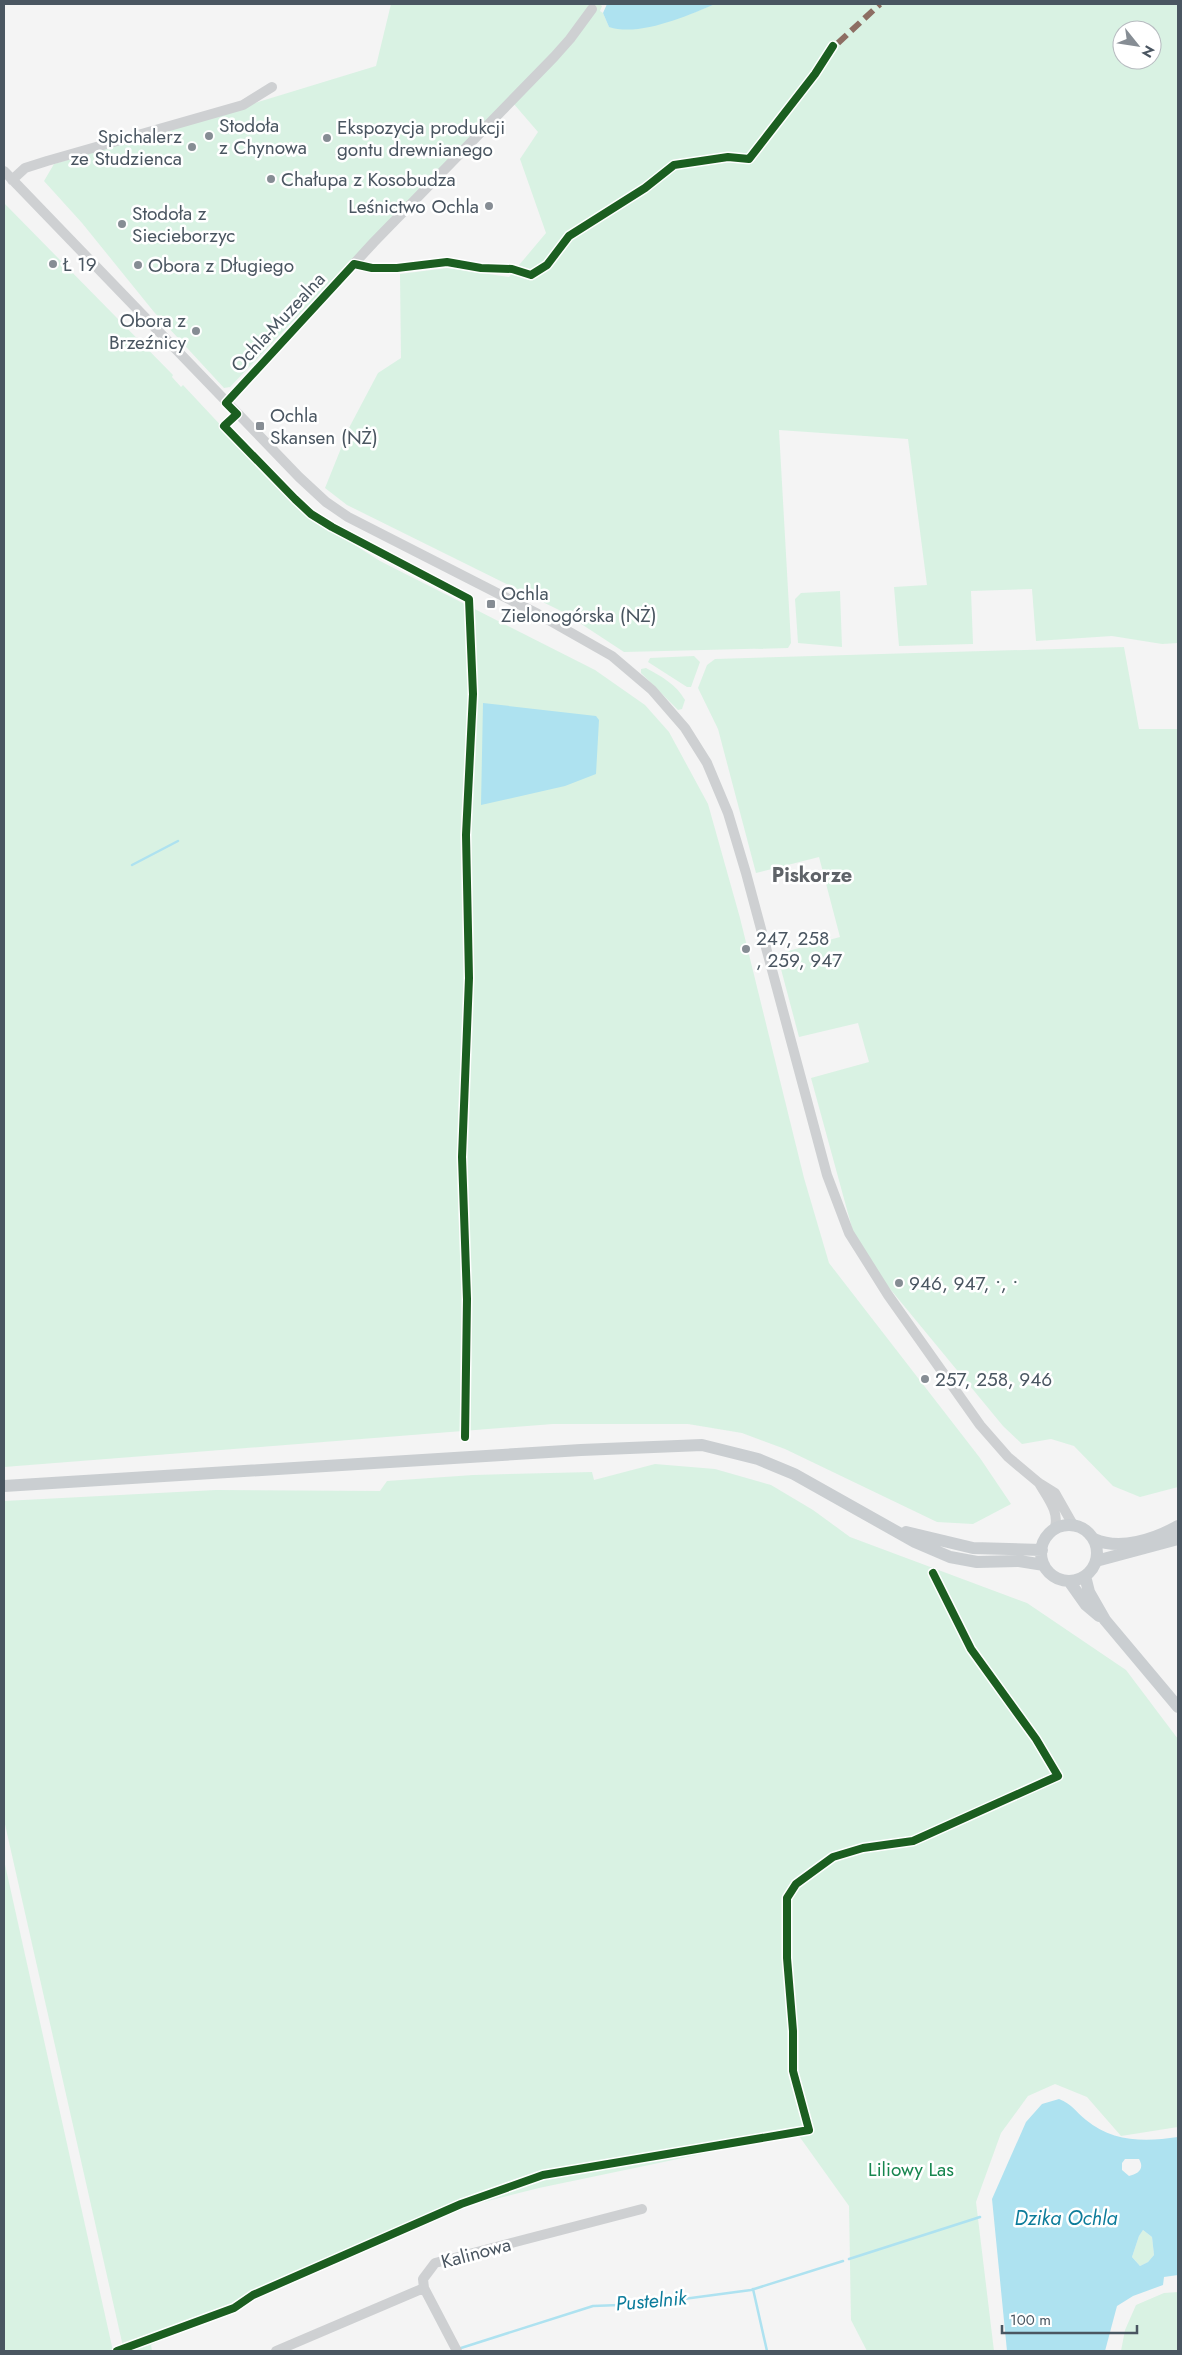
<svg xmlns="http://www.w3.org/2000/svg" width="1182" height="2355" viewBox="0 0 1182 2355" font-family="Jost,sans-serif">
<rect width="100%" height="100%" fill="#f4f4f4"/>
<path fill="#d9f2e3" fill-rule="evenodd" d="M391,4H599L602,6L600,11L603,13L609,27C648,30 680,19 715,4H1178V643L1162,644L1112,636L1036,641L1032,589L971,591L973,644L899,646L894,587L927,585L908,439L779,430L791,643L788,648L624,652L563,612L347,505L325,488L350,426L378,373L401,358L400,274L447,268L509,277L546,233L520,159L538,132L513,103L436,173L427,177L426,182L230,387L224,388L154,312L82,223L44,181L54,164L376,66ZM1122,30H1152V60H1122Z
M4,203L173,375L172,377L181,387L183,385L301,511L380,561L595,670L645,705L669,732L708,804L740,918L804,1178L829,1263L980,1458L1011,1504L973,1524L937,1522L785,1449L742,1433L688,1424H553L4,1467Z
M840,591L842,647L798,643L795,599L801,593Z
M1124,647L1139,729H1178V1487L1140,1497L1113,1486L1074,1446L1051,1439L1022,1444L1003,1426L858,1250L811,1078L869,1062L858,1023L799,1037L777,954L840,937L819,857L756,873L718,729L698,688L707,665L715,659Z
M694,656L700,662L691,687H687L648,662L650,658Z
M646,668C662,677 676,684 685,700L682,709L678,710L641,673V669Z
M655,1464L715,1469L771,1485L813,1510L850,1537L1027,1603L1126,1670L1178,1739V2127L1121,2136L1087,2097L1055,2084L1028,2096L1001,2133L976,2202L994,2351H867L851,2320L849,2206L794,2129L716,2151L539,2188L476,2204L364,2249L151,2345L152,2351H124L4,1820V1501L216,1490L380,1491L387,1481L473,1475L592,1472L594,1480Z
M4,1860L113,2351H4Z
M1143,2230L1152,2237L1154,2255L1148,2262L1140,2266L1132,2257L1139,2236Z
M1178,2292V2351H1121L1125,2330L1136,2305L1164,2293Z"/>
<path fill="#aee2f0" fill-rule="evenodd" d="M607,4H715C687,16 639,37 609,27L603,13Z
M483,703L596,716L599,720L596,774L565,786L481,805Z
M1059,2099C1072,2104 1075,2111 1086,2120C1112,2142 1145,2142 1178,2137V2275L1164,2277L1163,2285L1133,2296L1117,2306L1105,2351H1007L992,2199L1026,2122L1042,2104ZM1125,2159H1139C1145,2169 1138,2174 1129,2176L1122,2170V2163ZM1143,2230L1152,2237L1154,2255L1148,2262L1140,2266L1132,2257L1139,2236Z"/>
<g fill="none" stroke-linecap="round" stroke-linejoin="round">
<path stroke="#aee2f0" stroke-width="2.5" d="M132,865L178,841
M849,2259L980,2217
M753,2289L767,2351
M461,2348L593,2306L646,2304L751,2290L843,2261"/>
<path stroke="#ced0d2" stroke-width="10" d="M4,171L299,477L326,502L348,517L538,614L612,656L652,690L685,728L707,763L728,813L746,873L827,1175L849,1233L888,1295L980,1425L1008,1457L1039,1483L1055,1493L1072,1523L1077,1526
M12,180L25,168L47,161L243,105L272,87
M226,403L374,242L554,57L570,39L592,9
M1039,1483C1047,1497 1061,1513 1054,1530
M276,2351L424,2288
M457,2351L424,2288L423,2279L435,2263L642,2209"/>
<path stroke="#caced1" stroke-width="12" d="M4,1486L581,1450L702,1445L758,1459L794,1474L915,1542L950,1557L977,1562L1019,1561L1044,1565
M1041 1553a28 28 0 1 1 56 0a28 28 0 1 1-56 0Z
M906,1532L973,1548L1042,1550
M1094,1539C1120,1551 1155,1539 1178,1526
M1096,1561L1178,1539
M1085,1576L1089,1592L1105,1620L1178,1707
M1069,1581L1086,1605L1099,1616"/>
<path stroke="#8d6e63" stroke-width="6" stroke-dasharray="12 6" stroke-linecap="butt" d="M838,43L880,4"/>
<defs>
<path id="cycleway" d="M465,1437L467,1299L462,1157L469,978L466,835L473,694L469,599L332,527L311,514L295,499L224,426L237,414L226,403L354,264L372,268H397L447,262L481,268L512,269L531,275L547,265L569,236L645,188L674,165L728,157L749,159L815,74L833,46
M117,2351L234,2308L253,2295L461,2204L543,2175L809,2130L793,2071V2031L787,1958V1898L796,1884L833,1857L863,1848L913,1841L1058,1776L1036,1739L971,1649L933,1573"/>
</defs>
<use href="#cycleway" stroke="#fff" stroke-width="11"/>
<use href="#cycleway" stroke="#1b5e20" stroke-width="8"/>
</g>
<g fill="#868d94" stroke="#fff" stroke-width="2">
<circle cx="209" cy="136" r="5"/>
<circle cx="327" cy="138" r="5"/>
<circle cx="192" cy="147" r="5"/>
<circle cx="271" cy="179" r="5"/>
<circle cx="489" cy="206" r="5"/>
<circle cx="122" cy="224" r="5"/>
<circle cx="53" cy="264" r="5"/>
<circle cx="138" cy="265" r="5"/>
<circle cx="196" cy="331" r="5"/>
<rect x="255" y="421" width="10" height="10" rx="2.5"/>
<rect x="486" y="599" width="10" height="10" rx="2.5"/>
<circle cx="746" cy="949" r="5"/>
<circle cx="899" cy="1283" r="5"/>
<circle cx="925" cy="1379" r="5"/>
</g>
<g text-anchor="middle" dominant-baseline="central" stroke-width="5" stroke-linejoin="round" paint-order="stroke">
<g font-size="19" fill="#4a5661" stroke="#fff" text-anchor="start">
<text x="219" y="125">Stodoła<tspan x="219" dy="22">z Chynowa</tspan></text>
<text x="337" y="127">Ekspozycja produkcji<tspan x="337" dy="22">gontu drewnianego</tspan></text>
<text x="182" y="136" text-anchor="end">Spichalerz<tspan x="182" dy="22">ze Studzienca</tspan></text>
<text x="281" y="179">Chałupa z Kosobudza</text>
<text x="479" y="206" text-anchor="end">Leśnictwo Ochla</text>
<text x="132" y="213">Stodoła z<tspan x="132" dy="22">Siecieborzyc</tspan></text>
<text x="63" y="264">Ł 19</text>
<text x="148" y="265">Obora z Długiego</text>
<text x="186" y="320" text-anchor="end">Obora z<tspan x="186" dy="22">Brzeźnicy</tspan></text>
<text x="270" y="415">Ochla<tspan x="270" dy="22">Skansen (NŻ)</tspan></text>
<text x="501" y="593">Ochla<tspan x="501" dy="22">Zielonogórska (NŻ)</tspan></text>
<text x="756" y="938">247, 258<tspan x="756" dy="22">, 259, 947</tspan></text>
<text x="909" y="1283">946, 947, •, •</text>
<text x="935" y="1379">257, 258, 946</text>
</g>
<g font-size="19" fill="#4a5661" stroke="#fff">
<text transform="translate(278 322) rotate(-47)">Ochla-Muzealna</text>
<text transform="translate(476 2253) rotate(-15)">Kalinowa</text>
</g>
<g font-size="19" fill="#17864f" stroke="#fff">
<text x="911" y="2169">Liliowy Las</text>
</g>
<g font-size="20" font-weight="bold" fill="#5f6368" stroke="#fff">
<text x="812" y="875">Piskorze</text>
</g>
<g font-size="20" font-style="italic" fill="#0c7c9b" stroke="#fff">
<text x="1066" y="2218">Dzika Ochla</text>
<text transform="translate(651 2301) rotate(-5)">Pustelnik</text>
</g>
</g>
<rect width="1182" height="2355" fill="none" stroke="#4a5661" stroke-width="10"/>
<g transform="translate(1137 45) rotate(120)"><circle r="24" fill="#ffffff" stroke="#b7bbc0"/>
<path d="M0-4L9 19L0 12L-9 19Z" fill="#868d94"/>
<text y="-8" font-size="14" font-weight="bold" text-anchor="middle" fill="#4a5661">N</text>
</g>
<path d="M1002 2325v8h135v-8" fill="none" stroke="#4a5661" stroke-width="2.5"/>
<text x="1010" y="2325" font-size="15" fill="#4a5661" stroke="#ffffff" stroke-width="4" paint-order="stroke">100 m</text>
</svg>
